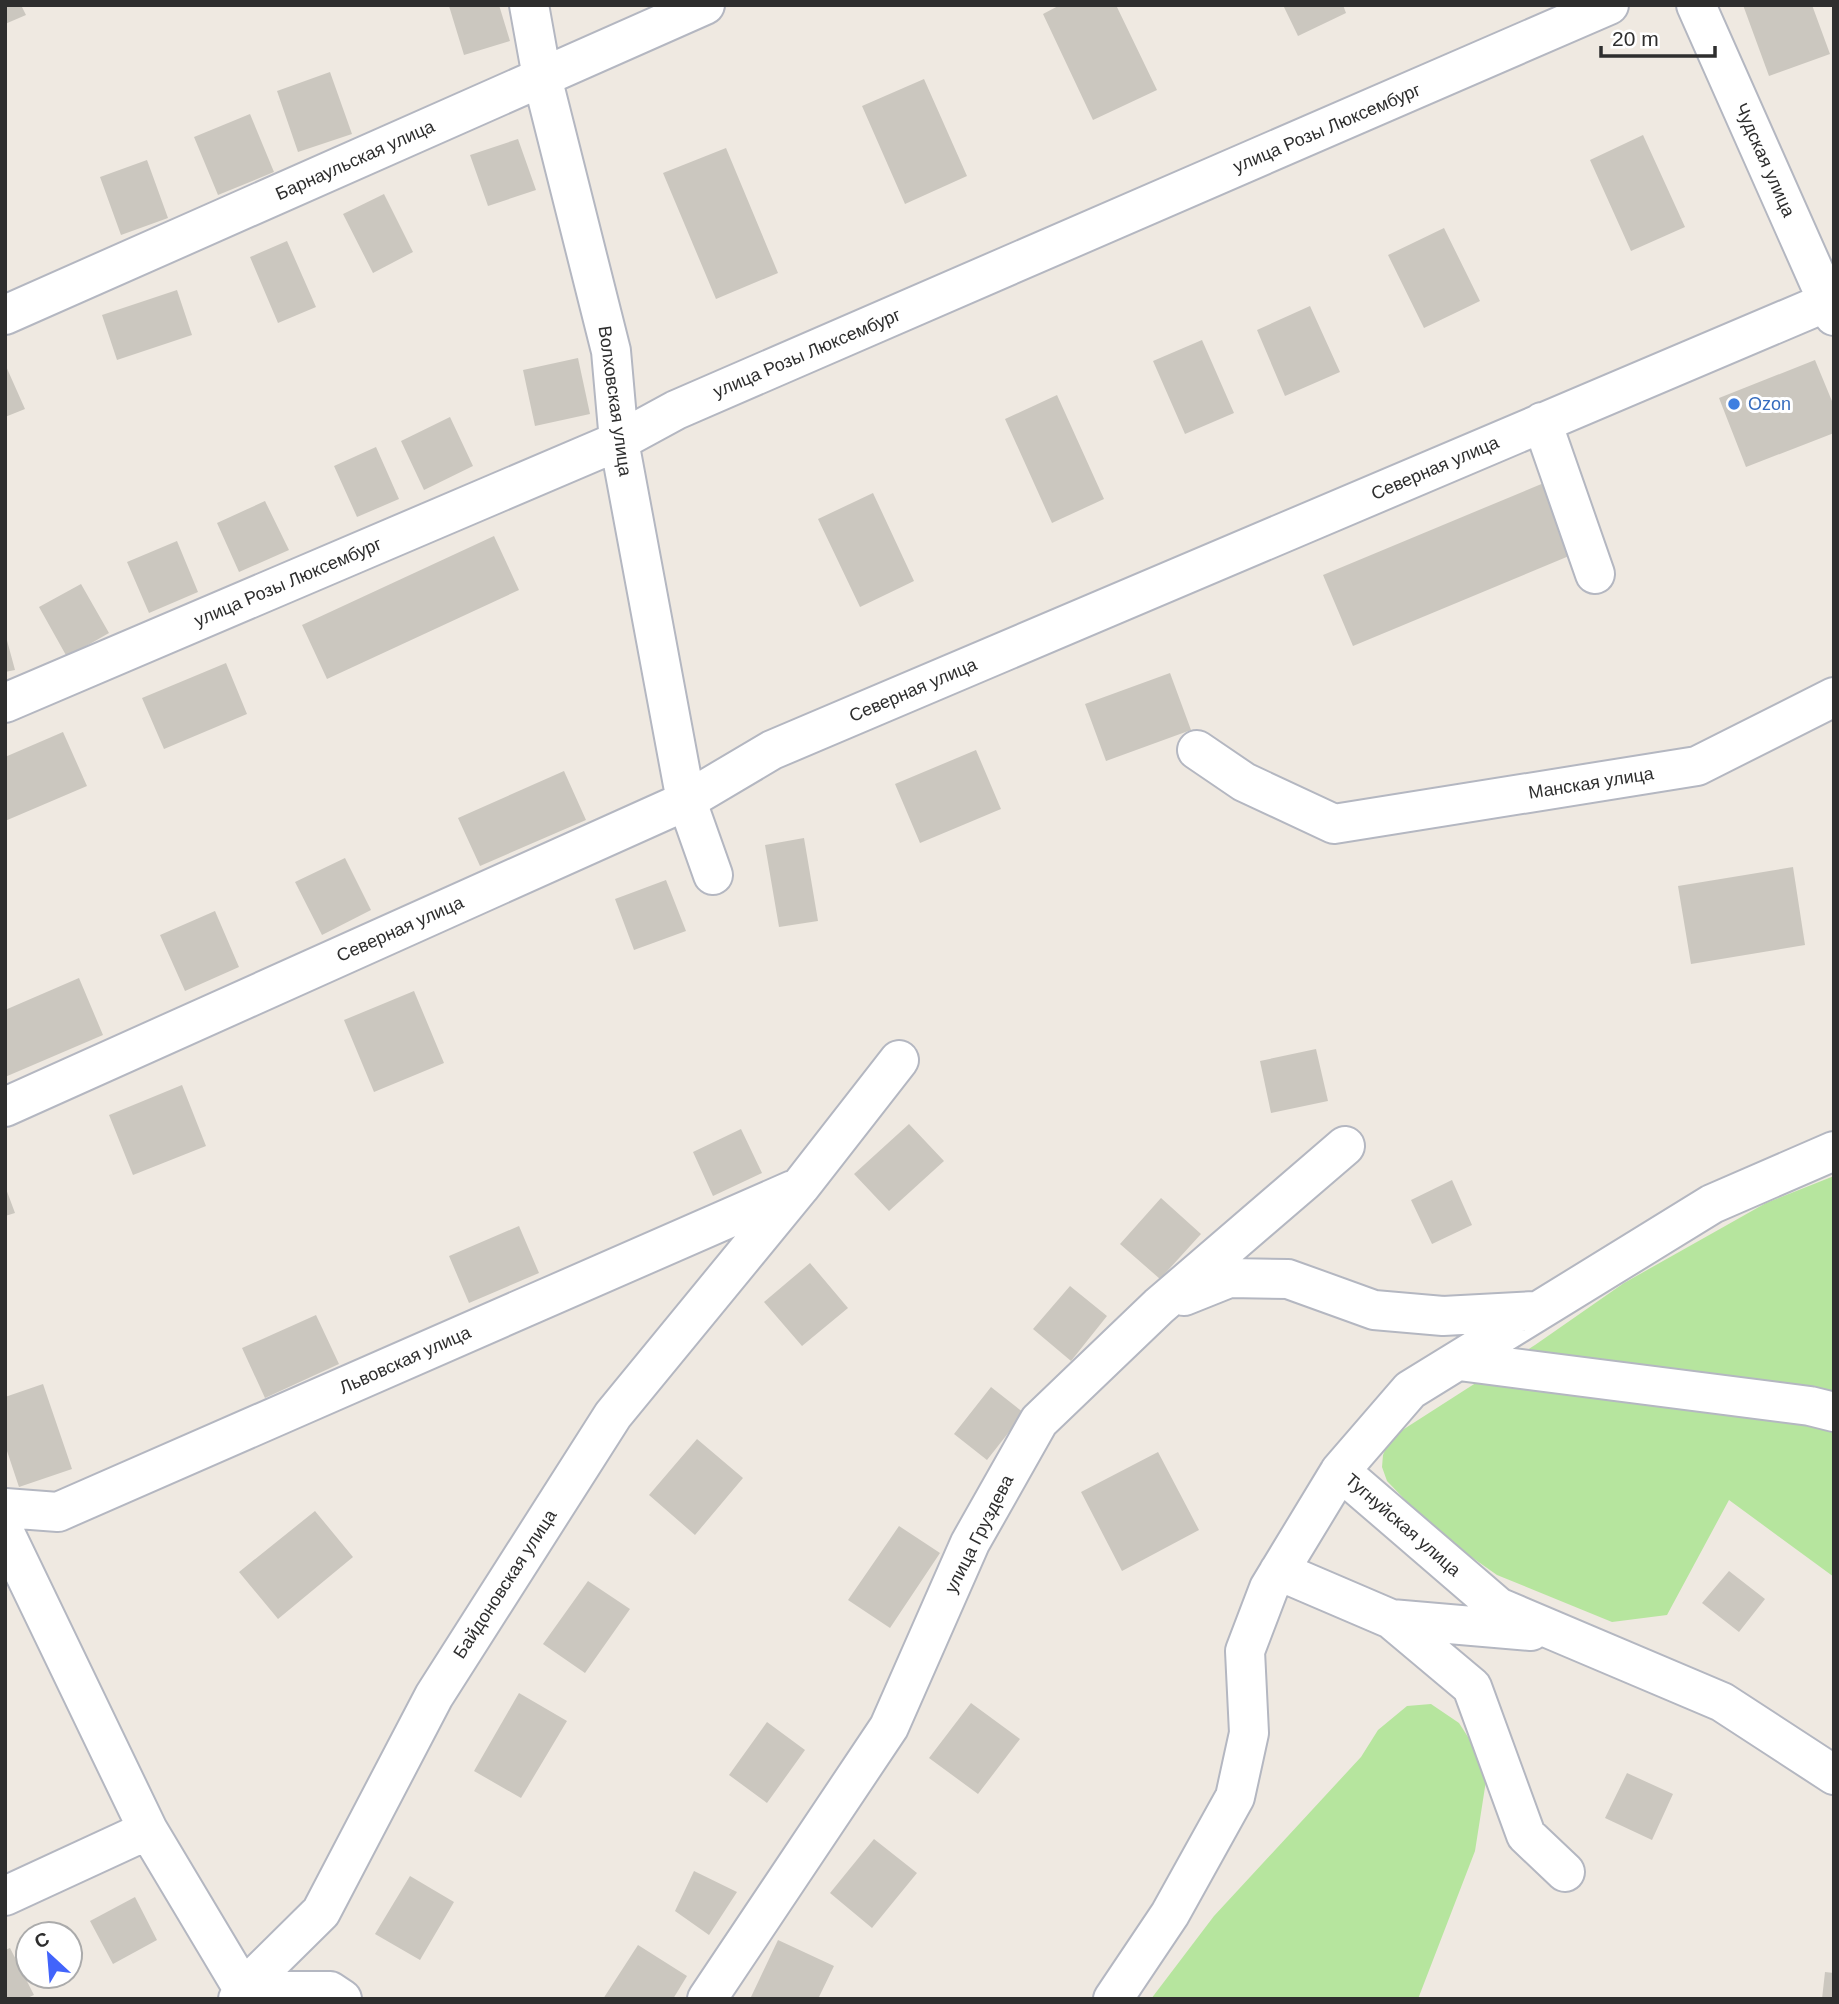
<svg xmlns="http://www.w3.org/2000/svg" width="1839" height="2004" viewBox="0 0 1839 2004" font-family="Arial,sans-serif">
<rect width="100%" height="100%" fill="#efe9e1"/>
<path fill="#b6e59e" d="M1834,1176V1577L1729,1500L1667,1615L1612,1622L1497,1575L1436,1532L1387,1481L1382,1467L1383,1455L1390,1438L1535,1345L1624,1283L1766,1203Z
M1431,1704L1459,1723L1488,1768L1475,1851L1418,1999H1151L1214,1916L1361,1757L1378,1730L1407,1706Z"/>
<path fill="#cbc7bf" d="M5,5H21L26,15L5,24Z
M499,5L510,41L464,55L449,6Z
M1060,5H1116L1157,90L1093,120L1043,14Z
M1283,5H1343L1346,13L1298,36Z
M1743,5H1812L1830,54L1769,76Z
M330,72L352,134L298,152L277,91Z
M924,79L967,176L905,204L862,106Z
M250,114L274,172L218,195L194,137Z
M1643,135L1685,227L1631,251L1590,160Z
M518,139L536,190L488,206L470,155Z
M726,148L778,273L716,299L663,173Z
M147,160L168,218L121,235L100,177Z
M384,194L413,252L373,273L343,214Z
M1444,228L1480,301L1424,328L1388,255Z
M287,241L316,307L278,323L250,257Z
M177,290L192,335L117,360L102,315Z
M1310,306L1340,372L1285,396L1257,330Z
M1202,340L1234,413L1185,434L1153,361Z
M578,358L590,414L535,426L523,370Z
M1815,360L1834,406V433L1746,467L1719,398Z
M5,364L25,409L5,417Z
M1057,395L1104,499L1052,523L1005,419Z
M450,417L473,466L424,490L401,441Z
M376,447L399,499L357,517L334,466Z
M1551,480L1581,551L1353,646L1323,575Z
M873,493L914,581L860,607L818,519Z
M265,501L289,550L239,572L217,523Z
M494,536L519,590L327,679L302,625Z
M177,541L198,592L149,613L127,562Z
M81,584L109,633L67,657L39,607Z
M5,633L15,670L5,672Z
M226,663L247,714L164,749L142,698Z
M1170,673L1191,730L1106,761L1085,704Z
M63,732L87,786L5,821V757Z
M976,750L1001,809L920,843L895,784Z
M564,771L586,820L480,866L458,818Z
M804,838L818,921L779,927L765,845Z
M345,858L371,910L322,935L295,882Z
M1793,867L1805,945L1691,964L1678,886Z
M666,880L686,931L634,950L615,899Z
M215,911L239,967L185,991L160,935Z
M79,978L103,1035L5,1077V1010Z
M414,991L444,1063L374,1092L344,1020Z
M1316,1049L1328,1101L1271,1113L1260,1061Z
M182,1085L206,1146L133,1175L109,1115Z
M909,1124L944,1161L889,1211L854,1174Z
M741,1129L762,1173L713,1196L693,1152Z
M1452,1180L1472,1225L1432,1244L1411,1200Z
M5,1186L15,1213L5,1216Z
M1161,1198L1201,1234L1160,1279L1120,1244Z
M519,1226L539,1273L469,1303L449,1256Z
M810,1263L848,1308L802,1346L764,1302Z
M1070,1286L1107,1316L1071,1361L1033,1329Z
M316,1315L339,1364L265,1398L242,1348Z
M43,1384L72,1469L19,1487L5,1445V1397Z
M991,1387L1024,1413L987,1460L954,1434Z
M697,1439L743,1478L695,1535L649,1495Z
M1158,1452L1199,1530L1122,1571L1081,1492Z
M315,1511L353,1557L278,1619L239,1572Z
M899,1526L940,1553L890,1628L848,1600Z
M1729,1571L1765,1599L1739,1632L1702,1603Z
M588,1581L630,1609L585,1673L543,1644Z
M519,1693L567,1721L521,1798L474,1771Z
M971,1703L1020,1739L978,1794L929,1758Z
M767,1722L805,1750L767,1803L729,1775Z
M1627,1773L1673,1794L1652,1840L1605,1818Z
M874,1839L917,1873L872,1928L830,1893Z
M694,1871L737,1892L709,1935L675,1911Z
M410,1876L454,1902L420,1960L375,1934Z
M135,1897L157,1940L113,1964L90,1921Z
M778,1940L834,1966L818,1999H755L751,1997Z
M638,1945L687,1976L673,1999H603Z
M10,1948L34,1995L25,1999H5V1950Z
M1825,1972L1834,1973V1999H1822Z"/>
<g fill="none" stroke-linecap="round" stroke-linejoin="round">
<defs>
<path id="minor" d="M529,5L542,77L611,351L619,441L686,801
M1696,5L1834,316
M5,315L705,5
M1542,422L1595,574
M5,703L619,441L676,410L1609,5
M1197,750L1244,782L1334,824L1697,766L1834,697
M684,793L713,875
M5,1107L686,801L772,750L1834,299
M1184,1296L1229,1278L1288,1279L1374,1310L1443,1316L1534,1311
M1459,1361L1810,1406L1834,1412
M1340,1471L1498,1607L1722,1702L1834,1775
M5,1508L58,1512L793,1190
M5,1533L148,1830L243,1989L330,1991L342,1999
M1279,1571L1391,1619L1472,1687L1526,1835L1565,1872
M1391,1619L1531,1631
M5,1896L148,1830
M238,1999L243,1989L321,1912L434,1696L613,1415L800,1187L899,1060
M707,1999L889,1727L970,1543L1039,1421L1159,1306L1345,1146
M1113,1999L1170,1914L1235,1797L1249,1733L1245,1651L1269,1588L1340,1471L1410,1390L1712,1204L1834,1151"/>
</defs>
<use href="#minor" stroke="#b4b7c1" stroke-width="42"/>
<use href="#minor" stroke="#fff" stroke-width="38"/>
</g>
<circle fill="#3f7fe0" stroke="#fff" stroke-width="2.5" cx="1734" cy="404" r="7"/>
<g text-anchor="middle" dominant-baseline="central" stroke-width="6" stroke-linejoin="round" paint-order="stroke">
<g font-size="18" fill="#2e2e2e" stroke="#fff">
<text transform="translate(1327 128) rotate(-23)">улица Розы Люксембург</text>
<text transform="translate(355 160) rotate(-24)">Барнаульская улица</text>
<text transform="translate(1765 160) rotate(66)">Чудская улица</text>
<text transform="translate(807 353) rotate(-23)">улица Розы Люксембург</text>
<text transform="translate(615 401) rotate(82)">Волховская улица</text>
<text transform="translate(1435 468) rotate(-23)">Северная улица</text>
<text transform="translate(288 582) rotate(-23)">улица Розы Люксембург</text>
<text transform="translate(913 690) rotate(-23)">Северная улица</text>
<text transform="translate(1591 783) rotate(-9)">Манская улица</text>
<text transform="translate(400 929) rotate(-24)">Северная улица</text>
<text transform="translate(405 1360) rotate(-24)">Львовская улица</text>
<text transform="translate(1403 1525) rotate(41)">Тугнуйская улица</text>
<text transform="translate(979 1534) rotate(-63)">улица Груздева</text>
<text transform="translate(505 1584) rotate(-57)">Байдоновская улица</text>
</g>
<g font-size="18" fill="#366cbe" stroke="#fff" text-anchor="start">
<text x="1748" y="404">Ozon</text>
</g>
</g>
<rect width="1839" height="2004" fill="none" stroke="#2e2e2e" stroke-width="14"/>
<g transform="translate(49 1955) rotate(334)"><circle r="33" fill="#ffffff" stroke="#ababab" stroke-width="2"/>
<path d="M0-5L12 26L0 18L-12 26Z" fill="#4264fb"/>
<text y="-10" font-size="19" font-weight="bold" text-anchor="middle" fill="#2e2e2e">С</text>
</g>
<path d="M1601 46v10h114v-10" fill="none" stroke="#2e2e2e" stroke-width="3.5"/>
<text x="1612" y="46" font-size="21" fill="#2e2e2e" stroke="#ffffff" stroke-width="5" paint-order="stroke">20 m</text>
</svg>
